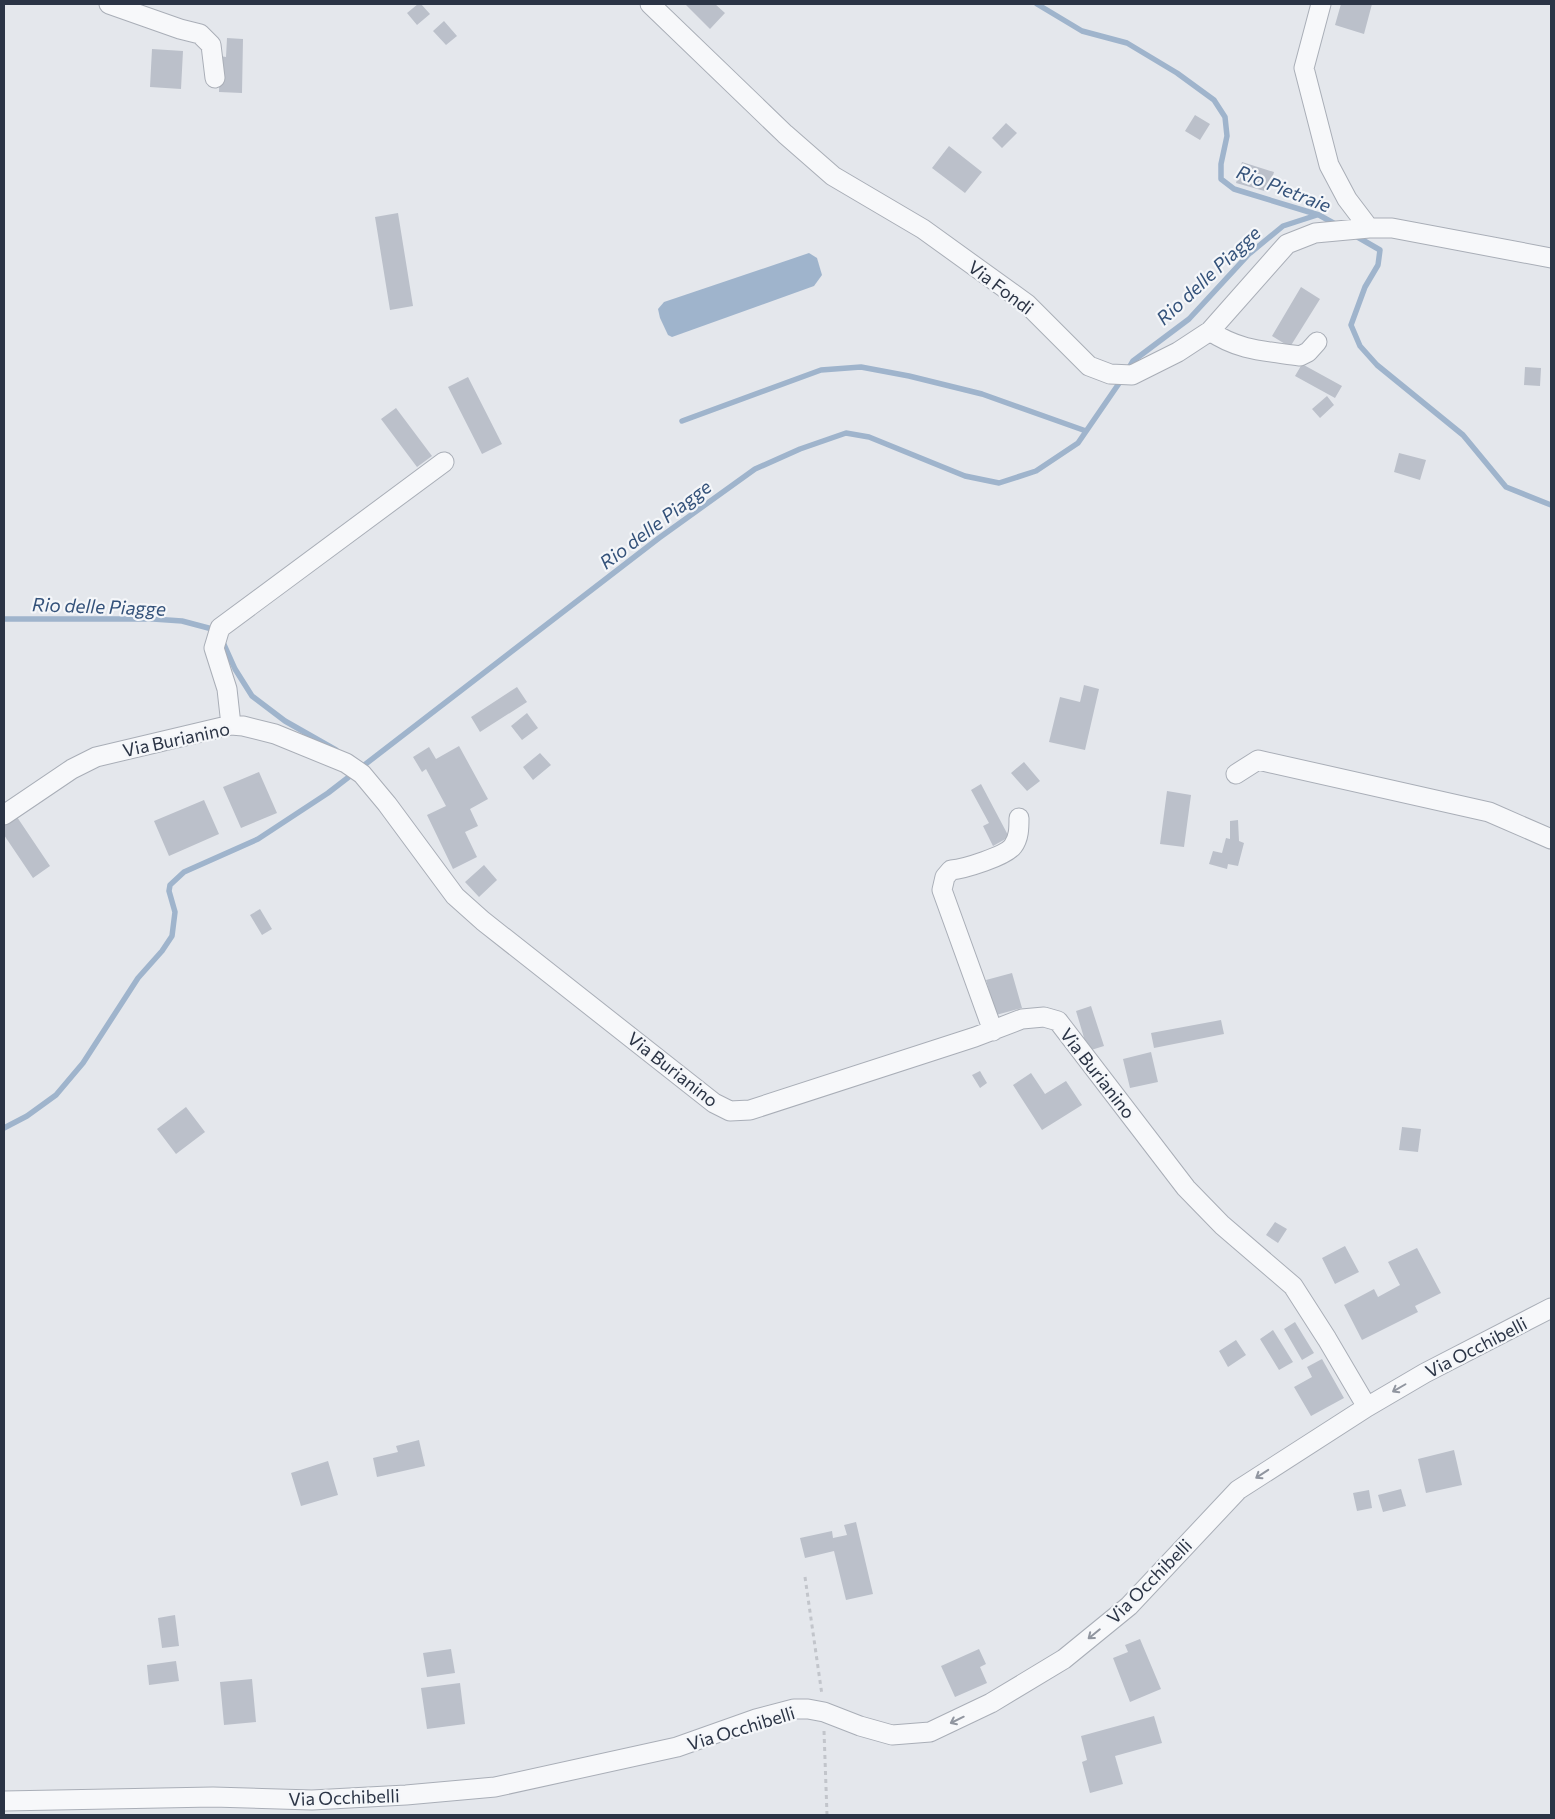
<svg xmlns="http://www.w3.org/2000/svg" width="1555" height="1819" viewBox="0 0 1555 1819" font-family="Commissioner,sans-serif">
<rect width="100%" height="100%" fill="#e4e7ec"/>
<path fill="#9fb4cc" d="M809,253L817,258L822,275L814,286L672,337L668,335L660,318L658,309L664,302Z"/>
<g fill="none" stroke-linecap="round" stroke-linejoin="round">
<path stroke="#9fb4cc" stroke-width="5.5" d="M1037,4L1082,31L1127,43L1177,73L1214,100L1225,117L1227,136L1221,164V179L1234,189L1319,215L1337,225
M1354,235L1380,250L1378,265L1365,287L1351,325L1360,346L1377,365L1463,435L1506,487L1551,505
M1127,371L1133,361L1189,319L1249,254L1283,226L1317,215
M682,421L821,370L861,367L909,376L982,394L1086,431
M4,619H153L182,621L216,630
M222,640L235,669L252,696L285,721L336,750
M4,1128L27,1116L56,1095L83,1063L138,978L162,951L172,936L175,912L169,891L170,885L184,872L258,839L328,793L659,538L755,469L800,449L846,433L869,437L965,476L999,483L1036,471L1078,443L1122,379"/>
</g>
<path fill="#bbc0ca" d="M418,4H421L430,14L417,25L407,13Z
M688,4H715L725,13L710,29L686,5Z
M1341,4H1372L1364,34L1335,25Z
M444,21L457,36L446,45L433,31Z
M227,38L243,39L242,93L219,92L220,56L226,57Z
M152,49L183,51L181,89L150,87Z
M1195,115L1210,124L1200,140L1185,131Z
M1006,123L1017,133L1002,148L992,138Z
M949,146L982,172L965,193L932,168Z
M1242,162L1274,172L1268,192L1236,183Z
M398,213L413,306L390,310L375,217Z
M1301,287L1320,299L1290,347L1272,336Z
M1302,364L1342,386L1335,398L1295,376Z
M1525,367L1541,368L1540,386L1524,385Z
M468,377L502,444L482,454L448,387Z
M1327,396L1334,405L1320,418L1312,409Z
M396,408L432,456L417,467L381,419Z
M1399,453L1426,460L1420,480L1394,472Z
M1084,685L1099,689L1085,750L1049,742L1060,697L1080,702Z
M517,687L527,702L480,732L471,717Z
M527,713L538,728L522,740L511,726Z
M459,746L488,799L470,809L478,826L465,832L477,857L453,869L427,815L446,806L426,769L422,772L413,757L429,747L436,759Z
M540,753L551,765L533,780L523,767Z
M1024,762L1040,781L1027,791L1011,773Z
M259,772L277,813L241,828L223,787Z
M981,784L1009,837L993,846L983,826L989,823L971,790Z
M1167,791L1191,795L1184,847L1160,844Z
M204,800L219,834L169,856L154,821Z
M17,817L50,866L33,878L4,835V826Z
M1238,820L1239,841L1244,843L1238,866L1228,864L1227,869L1209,864L1213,851L1222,853L1226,838L1230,839V821Z
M484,865L497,880L479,897L465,882Z
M260,909L272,929L262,935L250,915Z
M1012,973L1022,1008L996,1015L986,980Z
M1091,1006L1104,1046L1088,1051L1076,1011Z
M1221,1020L1224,1034L1154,1048L1151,1033Z
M1151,1052L1158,1082L1130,1088L1123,1059Z
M980,1071L987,1083L980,1088L972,1075Z
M1031,1073L1045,1094L1066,1081L1082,1105L1042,1130L1013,1085Z
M186,1107L205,1132L176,1154L157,1129Z
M1402,1127L1421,1129L1418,1152L1399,1150Z
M1275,1222L1287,1229L1278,1243L1266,1235Z
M1345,1246L1359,1272L1335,1284L1322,1258Z
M1417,1248L1441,1293L1415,1306L1418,1312L1362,1340L1344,1305L1374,1289L1378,1297L1400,1285L1388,1262Z
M1295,1322L1314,1353L1302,1360L1284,1329Z
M1273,1330L1293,1362L1279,1370L1260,1339Z
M1236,1340L1246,1355L1228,1367L1219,1351Z
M1322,1359L1344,1398L1311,1416L1294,1387L1312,1377L1307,1367Z
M419,1440L425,1466L377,1477L373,1458L398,1452L396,1446Z
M1454,1450L1462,1485L1426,1493L1418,1459Z
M328,1461L338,1495L301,1506L291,1473Z
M1401,1489L1406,1506L1383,1512L1378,1495Z
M1369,1490L1372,1508L1357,1511L1353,1493Z
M856,1522L873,1594L846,1600L834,1551L805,1558L800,1538L832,1531L833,1538L847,1535L844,1525Z
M175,1615L179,1646L162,1648L158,1618Z
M1140,1639L1161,1689L1130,1702L1113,1658L1128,1652L1125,1645Z
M451,1649L455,1673L427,1677L423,1653Z
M979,1649L986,1664L980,1667L987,1683L955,1697L941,1666Z
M176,1661L179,1681L149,1685L147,1665Z
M252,1679L256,1722L224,1725L220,1682Z
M460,1683L465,1724L427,1729L421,1688Z
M1154,1716L1162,1743L1115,1756L1123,1784L1090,1793L1082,1762L1087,1760L1081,1736Z"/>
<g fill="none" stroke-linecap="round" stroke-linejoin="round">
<defs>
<path id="minor" d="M109,4L180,29L200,34L211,45L215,78
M650,4L785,134L833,176L923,229L1027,304L1089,366L1110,374L1132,375L1178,352L1210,331L1287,244L1315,233L1369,228
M1321,4L1304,68L1329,165L1347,199L1369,228H1392L1551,258
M1210,331C1239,351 1266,351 1300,356L1308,352L1317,342
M231,725L227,689L214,648L220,628L444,462
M1236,774L1258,760L1489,812L1551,839
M4,815L72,769L96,757L231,725L243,726L275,734L346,763L362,774L387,804L455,896L483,921L714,1103L730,1111L750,1110L975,1037L1022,1019L1044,1017L1058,1021L1186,1188L1222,1225L1293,1286L1327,1339L1367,1407
M993,1031L942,890L945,877L951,870C964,869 1006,856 1013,846C1019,838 1019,828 1019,818
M4,1801L213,1797L312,1800L406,1795L495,1787L677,1747L756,1719L794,1709H808L824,1712L860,1726L892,1735L930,1732L991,1703L1064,1659L1129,1606L1238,1490L1367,1407L1425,1373L1551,1308"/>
</defs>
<use href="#minor" stroke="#a9aeb7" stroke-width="21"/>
<path stroke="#c2c5cb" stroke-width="3" stroke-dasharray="4 4" stroke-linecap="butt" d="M805,1577L822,1695
M824,1731L827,1815"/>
<use href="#minor" stroke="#f7f8fa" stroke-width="19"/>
</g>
<defs><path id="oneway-shaft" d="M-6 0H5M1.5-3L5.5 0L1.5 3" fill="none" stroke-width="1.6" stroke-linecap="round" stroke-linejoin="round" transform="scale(1.25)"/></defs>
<g stroke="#9196a0">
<use href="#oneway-shaft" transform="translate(1399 1388) rotate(150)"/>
<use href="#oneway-shaft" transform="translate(1262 1474) rotate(147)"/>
<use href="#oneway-shaft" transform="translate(1094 1634) rotate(141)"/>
<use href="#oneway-shaft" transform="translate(957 1720) rotate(154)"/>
</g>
<g text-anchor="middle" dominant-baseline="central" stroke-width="4.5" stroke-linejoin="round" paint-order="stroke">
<g font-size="18" fill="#2b3445" stroke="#f4f6f9">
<text transform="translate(1001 287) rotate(37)">Via Fondi</text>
<text transform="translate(176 739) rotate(-12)">Via Burianino</text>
<text transform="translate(673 1069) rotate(38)">Via Burianino</text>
<text transform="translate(1098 1073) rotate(52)">Via Burianino</text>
<text transform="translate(1476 1347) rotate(-27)">Via Occhibelli</text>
<text transform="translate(1149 1581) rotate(-45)">Via Occhibelli</text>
<text transform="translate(741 1728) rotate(-17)">Via Occhibelli</text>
<text transform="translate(344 1797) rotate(-2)">Via Occhibelli</text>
</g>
<g font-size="19" font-style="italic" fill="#34527a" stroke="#f4f6f9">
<text transform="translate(1284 188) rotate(21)">Rio Pietraie</text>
<text transform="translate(1208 275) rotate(-43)">Rio delle Piagge</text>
<text transform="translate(655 524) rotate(-37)">Rio delle Piagge</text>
<text transform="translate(99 606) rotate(2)">Rio delle Piagge</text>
</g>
</g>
<rect width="1555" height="1819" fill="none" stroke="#2b3445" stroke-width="10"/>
</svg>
